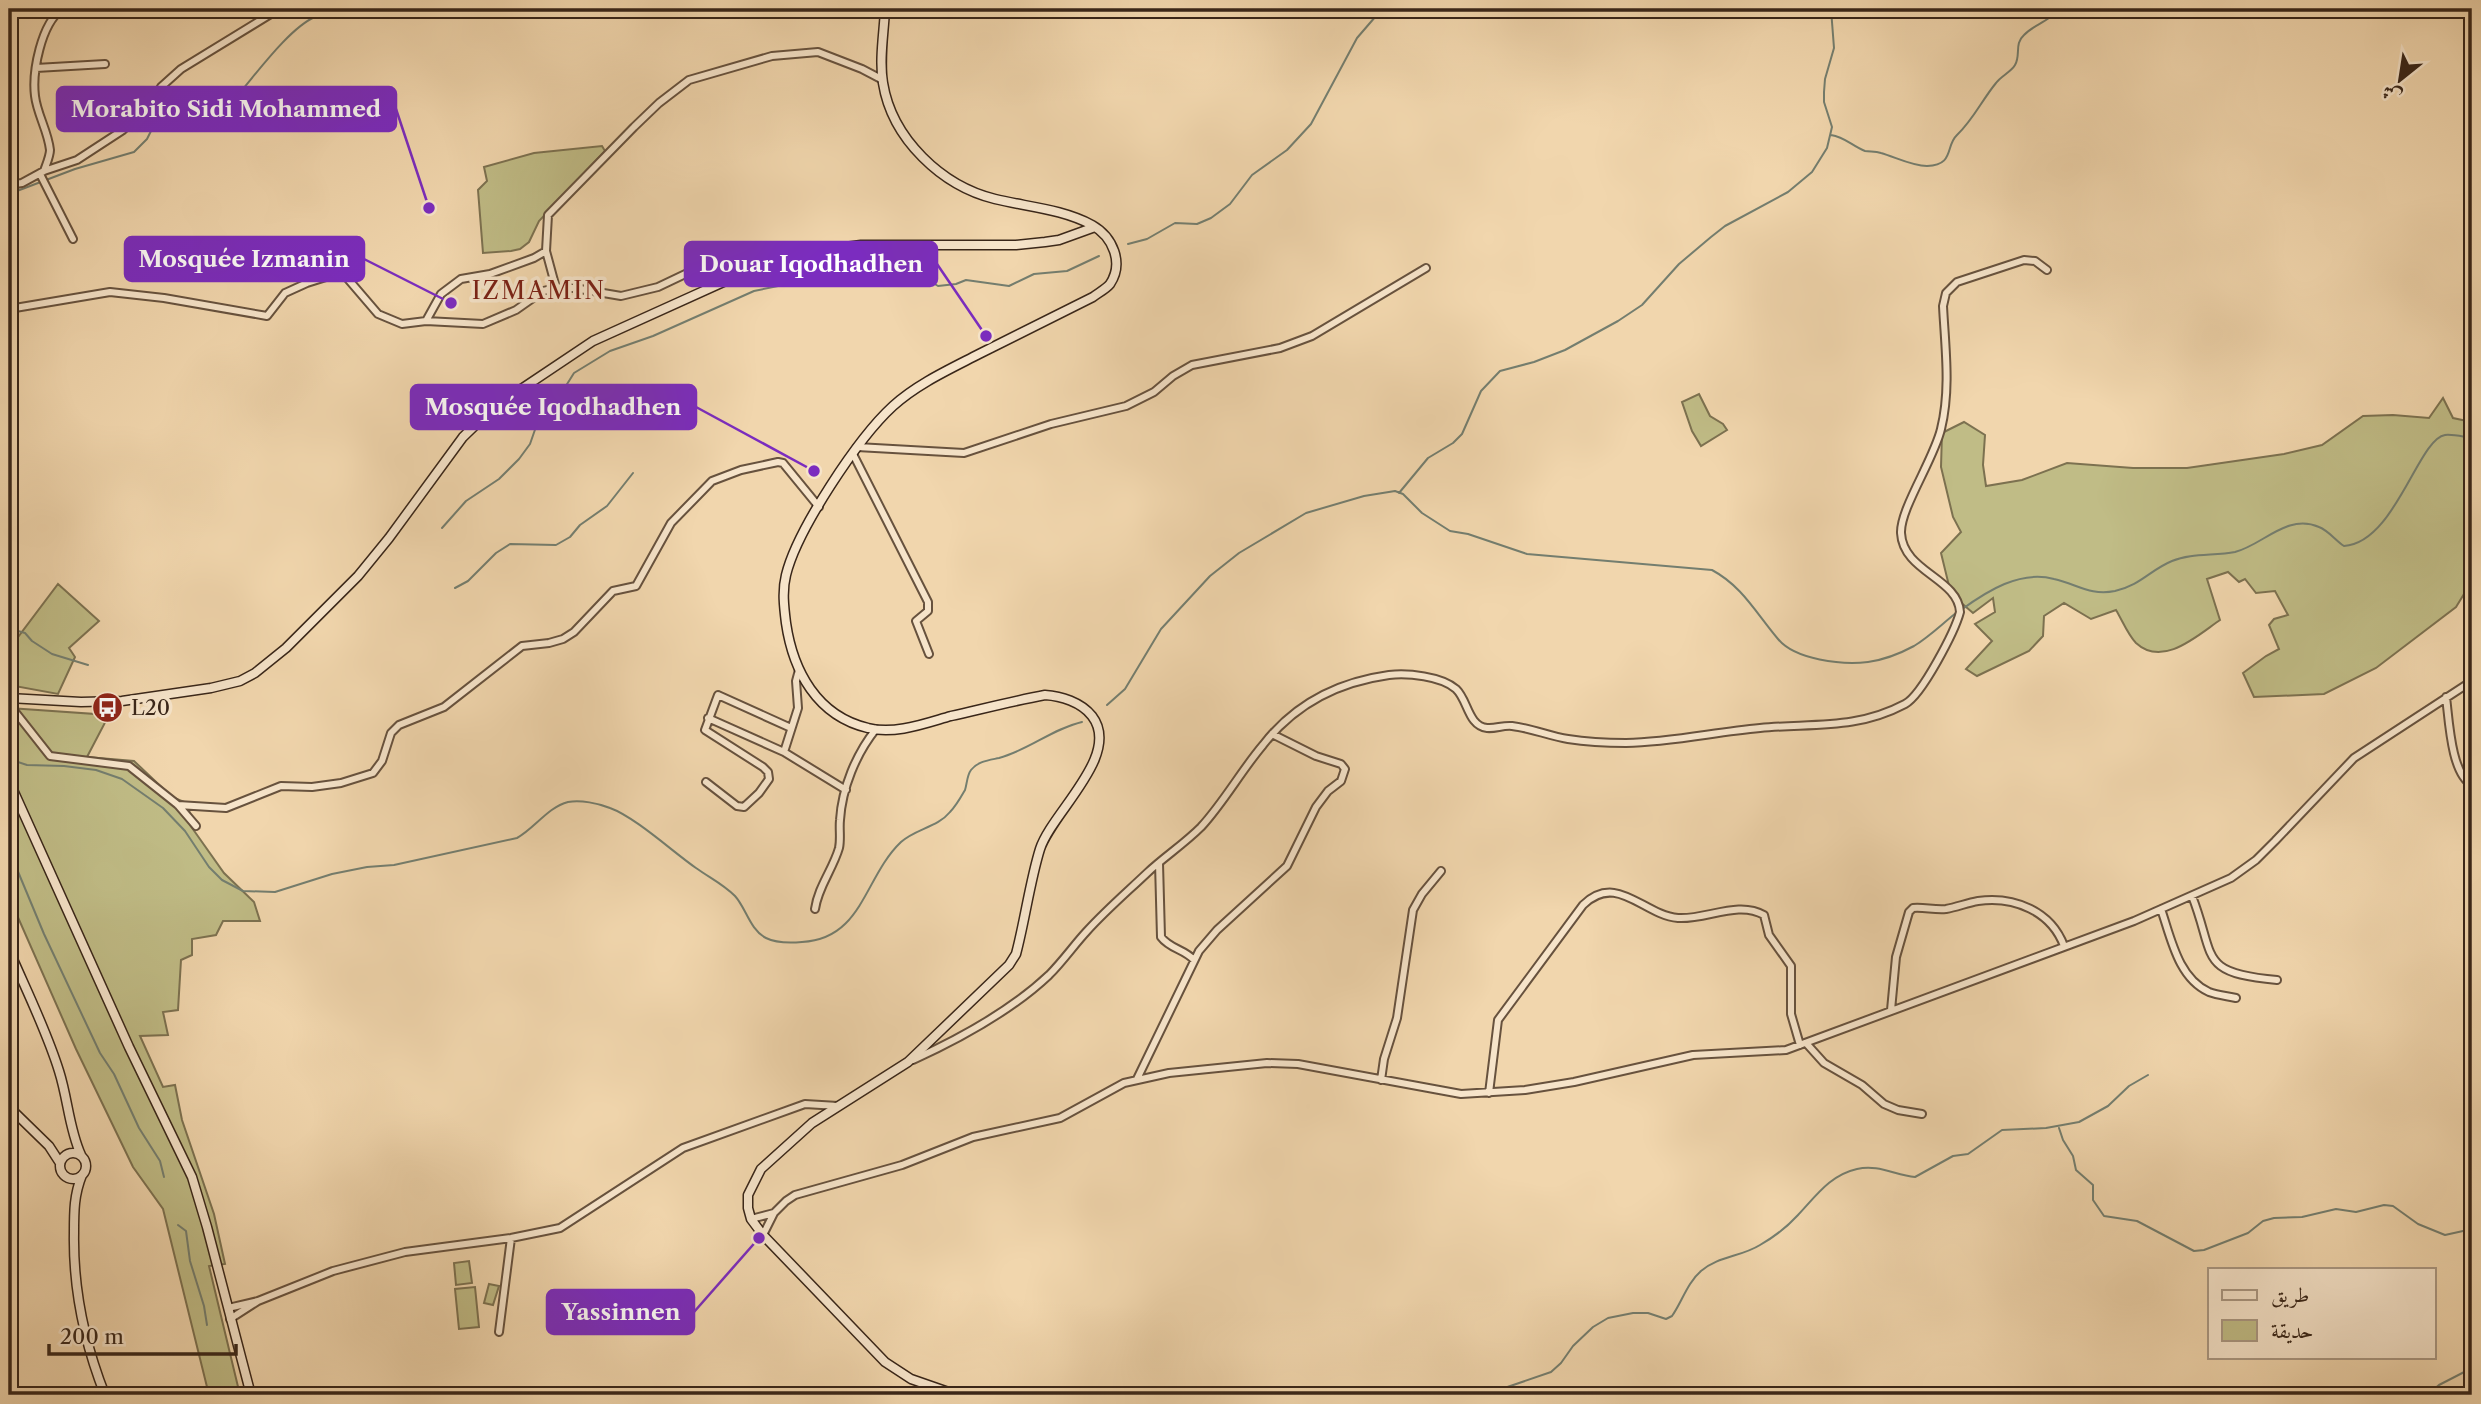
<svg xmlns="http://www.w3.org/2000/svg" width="2481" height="1404" viewBox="0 0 2481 1404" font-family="'Libre Caslon Text',Amiri,serif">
<rect width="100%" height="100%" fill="#f1d6ad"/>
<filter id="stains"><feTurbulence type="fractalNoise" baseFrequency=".00286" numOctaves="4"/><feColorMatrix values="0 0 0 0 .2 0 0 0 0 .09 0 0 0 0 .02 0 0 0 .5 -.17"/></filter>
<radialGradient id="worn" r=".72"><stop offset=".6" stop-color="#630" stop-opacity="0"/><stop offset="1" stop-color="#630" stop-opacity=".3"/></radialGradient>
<path fill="#c0bc86" stroke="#7c7150" stroke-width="2" d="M602,146L605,151L539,221L529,242L520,249L511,251L483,253L478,190L487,181L484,167L534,153Z
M1699,394L1710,416L1723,424L1727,430L1701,446L1692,431L1682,402Z
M2443,398L2453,418L2472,422V581L2456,607L2376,668L2324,694L2254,697L2243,673L2266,656L2279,649L2269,625L2274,619L2288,615L2275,591L2256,593L2245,579L2239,582L2228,572L2207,579L2220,620C2198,635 2163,668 2136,643C2128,635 2122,620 2116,610L2091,619L2064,603L2044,616L2043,636L2029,651L1977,676L1966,669L1992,641L1975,624L1995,612L1993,598L1973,613L1951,594L1941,553L1961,532L1953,517L1941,467L1942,433L1964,422L1985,435L1983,465L1986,486L2022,480L2067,463L2133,468H2187L2284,454L2322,445L2363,416L2393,415L2429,418Z
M58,584L99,621L69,648L75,657L58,694L9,685V639L18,637Z
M9,708L109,715L87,757L134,761L172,797L189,804L190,825L224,873L254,902L260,921H223L216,935L192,939V955L181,960L178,1010L163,1012L168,1035L140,1036L163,1087L175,1085L182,1120L214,1214L225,1264L209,1266L240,1395H209L163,1209L133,1167L76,1049L9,897Z
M469,1261L472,1283L456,1285L454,1263Z
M489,1284L499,1286L493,1305L484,1303Z
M475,1287L479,1327L459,1329L455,1289Z"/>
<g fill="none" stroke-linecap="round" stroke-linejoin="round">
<path stroke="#747e6f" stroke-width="2" d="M1831,135C1845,137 1852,146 1865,151C1870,152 1875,151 1881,153C1895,157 1912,166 1927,166C1955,165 1945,146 1957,135C1973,120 1982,100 1996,83C2001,76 2011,72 2015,65C2021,55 2014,44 2024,35C2034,24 2050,22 2057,9
M9,194L75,169L134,152L147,139L155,123L169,110L181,103L194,99L233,95L242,90C259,70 291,27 315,17C331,10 348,15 364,9
M1128,244L1147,239L1175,223L1197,224L1211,218L1230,204L1252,175L1287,150L1311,124L1357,38L1382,9
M1399,493L1428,458L1453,443L1462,434L1481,391L1500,371L1534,362L1565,350L1618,321L1642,305L1679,264L1711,237L1725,226L1788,192L1812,172L1827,148L1832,127L1824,102V92L1825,79L1834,48L1831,9
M442,528L466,501L499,479L519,459L530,444L538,421L552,408L574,373L610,351L653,336L754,291L788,284L825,282L853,276L900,279L922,276L938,286L956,284L966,280L1009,286L1034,274L1067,271L1099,256
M455,588L468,581L496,553L510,544L556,545L570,537L580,525L607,506L633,473
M1961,610C1987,591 2020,570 2054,579C2077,584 2090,596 2115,591C2141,585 2150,570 2172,561C2191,553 2214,556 2235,552C2263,545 2287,513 2319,527C2329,531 2335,540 2344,546C2395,543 2418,439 2445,435C2453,434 2464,437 2472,438
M9,632L18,631L25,633L32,641L52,654L88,665
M1107,705L1125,689L1161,629L1210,576L1239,553L1306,513L1364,496L1395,491L1403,494L1422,513L1450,531L1468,534L1527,554L1712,570C1742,586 1756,613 1778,639C1795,660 1842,665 1868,662C1883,660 1901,653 1914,646C1929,637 1942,624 1956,613
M12,760L27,765L64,766L96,770L122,779L163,808L185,831L209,867L222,880L243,891L275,892L332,874L367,867L394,865L517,838C534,829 548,807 568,802C581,800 598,803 610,808C635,817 673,852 696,868C710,878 723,884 735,896C746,908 750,930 766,938C776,943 791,943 802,942C863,939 864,877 901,842C915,829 938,827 950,812C956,806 961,797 965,790C967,784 967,775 971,770C978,761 990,760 999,758C1029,750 1052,729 1082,722
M9,850L44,934L100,1053L114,1074L139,1128L160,1161L164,1177
M2059,1128L2063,1140L2073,1156L2076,1170L2093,1185V1200L2104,1216L2137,1221L2194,1251L2204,1250L2248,1233L2263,1221L2274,1218L2302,1217L2336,1209L2356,1212L2384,1205L2393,1206L2418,1224L2445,1235L2472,1229
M178,1225L186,1231L190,1261L204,1306L207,1325
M1484,1395L1551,1372L1561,1363L1573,1346L1593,1327L1608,1318L1633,1313H1648L1666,1319L1672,1316C1682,1302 1687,1283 1701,1271C1718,1256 1741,1257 1760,1245C1774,1237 1788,1226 1798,1215C1816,1196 1830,1175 1857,1169C1878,1164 1895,1175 1915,1177L1953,1156L1968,1154L2002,1130L2046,1128L2079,1122L2108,1106L2129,1086L2148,1075
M2427,1395L2439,1385L2472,1368"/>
<defs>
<path id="street" d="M36,68L105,64
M44,171C46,165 50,156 50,150C48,131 37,114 35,96C32,72 41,24 62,9
M40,174L73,239
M9,185L22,183L44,171L77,160L123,130L153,100L161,87L181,69L279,9
M546,251L556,288
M9,309L110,292L164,298L267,316L285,293L307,283L342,272L378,314L402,324L426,321L483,324L516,310L543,291L556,288H574L621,296L658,287L700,267L723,260L735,259L763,264
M426,321L441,294L461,279L490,274L534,258L546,251L548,215L634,127L659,103L689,80L772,56L818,52L862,69L883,80
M857,447L964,453L1051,424L1126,406L1154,392L1173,376L1192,365L1280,348L1312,336L1426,268
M853,454L928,602V611L916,621L929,654
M799,670L796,681L798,708L784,752L846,790
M2446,697C2449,720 2451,774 2472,785
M9,704L50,756L129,766L178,805L196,826
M708,718L784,752
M706,782L737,806L744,807L759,793L769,779L768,772L763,767L705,730L718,695L791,728
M178,805L226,808L281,786L312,787L341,783L373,773L382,761L391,733L399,725L444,707L522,646L549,643L563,639L574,632L613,591L636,586L671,523L712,481L741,470L778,462L783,463L819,507
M1159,863L1161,937C1170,949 1184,949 1194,960
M2192,896C2216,957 2197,973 2277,980
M815,909C818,887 833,869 839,848C841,839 839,829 840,820C842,788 856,754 876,729
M2161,909C2171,938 2178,978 2209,992C2217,995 2227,996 2236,998
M1891,1010L1896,957L1909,912L1913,908C1924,907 1934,910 1946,909C1957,907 1967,903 1978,901C2014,896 2051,911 2064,946
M1806,1043L1824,1063L1862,1085L1884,1104L1898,1110L1922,1114
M913,1060C961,1038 1011,1011 1049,975C1063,961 1074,945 1087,931C1105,911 1127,892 1147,873C1164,857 1184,844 1201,827C1224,802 1241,771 1263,745C1294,705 1338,682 1389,675C1408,673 1441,676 1456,689C1468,700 1468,726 1487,728C1495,729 1503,725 1512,726C1531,728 1549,736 1568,739C1587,742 1607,743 1626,743C1672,742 1715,732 1760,728C1812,723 1856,730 1905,704C1922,695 1955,631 1960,612C1958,578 1903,572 1901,533C1900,509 1934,459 1941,429C1951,389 1945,346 1943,306L1946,293L1957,282L2024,260L2035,261L2047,270
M1137,1079L1199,951L1217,930L1287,866L1316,807L1328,791L1341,781L1345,769L1341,764L1316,756L1272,734
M1381,1080L1384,1059L1397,1018L1413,910L1422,894L1441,871
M1489,1093L1498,1020L1583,905C1617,872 1643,915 1678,918C1706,920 1738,900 1764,915L1769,935L1791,966V1014L1800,1045
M774,1213L786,1201L795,1195L902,1165L973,1137L1060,1118L1124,1083L1169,1073L1267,1063L1298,1064L1461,1094L1525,1090L1574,1082L1693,1055L1786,1050L2134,921L2231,878L2256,860L2275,841L2354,758L2472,681
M751,1219L774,1213L763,1235
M258,1301L333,1271L405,1252L511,1238L560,1228L683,1148L805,1104L838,1106
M228,1308L258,1301L230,1319
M499,1332L511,1238"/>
<path id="secondary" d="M885,9C884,33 879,59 883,83C892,139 942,186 995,199C1028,207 1062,209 1092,225C1113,237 1124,263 1110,284C1106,289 1098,293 1093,297C1055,316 1017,335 979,354C950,369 917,384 893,406C858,438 797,530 786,575C782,591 784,607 786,623C793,671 817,716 868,728C895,735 926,723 951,716C982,709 1013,701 1045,695C1061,696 1081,702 1092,716C1122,755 1052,812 1040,849C1030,881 1025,920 1016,954L1009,965L908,1062L812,1123L761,1169L748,1195V1208L751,1219L763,1235L885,1362L911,1379L957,1395
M9,698L81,702L122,701L211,688L240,681L255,673L286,648L358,576L389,538L463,437L493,408L593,341L770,261L806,252L861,245H1016L1045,242L1059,240L1095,227
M9,781L129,1047L192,1177L207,1227L251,1395
M9,950C26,990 46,1029 59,1071C68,1099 69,1129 81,1155
M9,1107L49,1146L60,1163
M60 1166a13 13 0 1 1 26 0a13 13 0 1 1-26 0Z
M82,1175C74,1195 74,1211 74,1233C73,1290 84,1342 105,1395"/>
</defs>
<use href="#street" stroke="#67523e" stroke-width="10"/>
<use href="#secondary" stroke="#392619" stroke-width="11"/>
<use href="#street" stroke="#f6e4ca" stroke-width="6"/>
<use href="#secondary" stroke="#f6e4ca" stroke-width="8"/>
</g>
<defs>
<symbol id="bus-disc" viewBox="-11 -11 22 22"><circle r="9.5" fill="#8f2418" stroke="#f6e4ca"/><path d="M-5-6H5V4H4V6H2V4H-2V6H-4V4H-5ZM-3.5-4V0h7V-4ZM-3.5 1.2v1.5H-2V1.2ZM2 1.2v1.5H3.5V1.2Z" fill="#fff"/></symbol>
</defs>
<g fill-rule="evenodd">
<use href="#bus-disc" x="90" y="690" width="35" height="35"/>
</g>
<g text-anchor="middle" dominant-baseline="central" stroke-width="7" stroke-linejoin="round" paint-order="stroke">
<g font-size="21" fill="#392619" stroke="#f6e4ca" text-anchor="start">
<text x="131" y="707">L20</text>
</g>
<g font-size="24" letter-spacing="2" fill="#7a1f14" stroke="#f6e4ca">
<text x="539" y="290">IZMAMIN</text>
</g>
</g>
<path fill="none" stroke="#7b2cbf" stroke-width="2.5" d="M429 208L396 109M451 303L364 259M986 336L937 264M814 471L696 407M759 1238L694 1312"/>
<g fill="#7b2cbf" stroke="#f6e4ca" stroke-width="2.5">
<circle cx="429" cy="208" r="7"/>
<circle cx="451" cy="303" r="7"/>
<circle cx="986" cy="336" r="7"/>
<circle cx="814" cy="471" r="7"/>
<circle cx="759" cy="1238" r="7"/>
</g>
<g fill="#7b2cbf" stroke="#7b2cbf" stroke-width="2.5">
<rect x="57" y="87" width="339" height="44" rx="7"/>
<rect x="125" y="237" width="239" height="44" rx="7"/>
<rect x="685" y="242" width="252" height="44" rx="7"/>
<rect x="411" y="385" width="285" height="44" rx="7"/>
<rect x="547" y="1290" width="147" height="44" rx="7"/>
</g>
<g font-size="23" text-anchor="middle" font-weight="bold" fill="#fff">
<text x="226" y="117">Morabito Sidi Mohammed</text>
<text x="244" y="267">Mosquée Izmanin</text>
<text x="811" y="272">Douar Iqodhadhen</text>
<text x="553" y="415">Mosquée Iqodhadhen</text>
<text x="621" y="1320">Yassinnen</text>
</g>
<rect width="2481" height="1404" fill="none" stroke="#f1d6ad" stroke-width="35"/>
<rect x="10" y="10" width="2460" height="1383" fill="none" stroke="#392619" stroke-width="3.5"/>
<rect x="18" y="18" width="2446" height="1369" fill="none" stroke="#392619" stroke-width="2"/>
<rect x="2208" y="1268" width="228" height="91" fill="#f6e4ca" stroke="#aa9883" stroke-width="2"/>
<rect x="2222" y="1290" width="35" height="10" fill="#f6e4ca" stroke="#aa9883" stroke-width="2"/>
<text x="2271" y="1302" font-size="21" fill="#392619">طريق</text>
<rect x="2222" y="1320" width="35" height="21" fill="#c0bc86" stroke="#aa9883" stroke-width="2"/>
<text x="2271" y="1338" font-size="21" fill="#392619">حديقة</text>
<g transform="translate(2400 80) rotate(210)" stroke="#f6e4ca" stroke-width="5" paint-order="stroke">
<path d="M0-5L12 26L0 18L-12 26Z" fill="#392619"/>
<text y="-10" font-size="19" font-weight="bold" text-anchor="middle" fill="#392619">ش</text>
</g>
<path d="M49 1344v10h187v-10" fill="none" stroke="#392619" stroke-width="3.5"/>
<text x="60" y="1344" font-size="21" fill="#392619" stroke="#f6e4ca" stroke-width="5" paint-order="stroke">200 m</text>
<rect width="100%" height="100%" filter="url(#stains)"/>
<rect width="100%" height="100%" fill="url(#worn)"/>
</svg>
